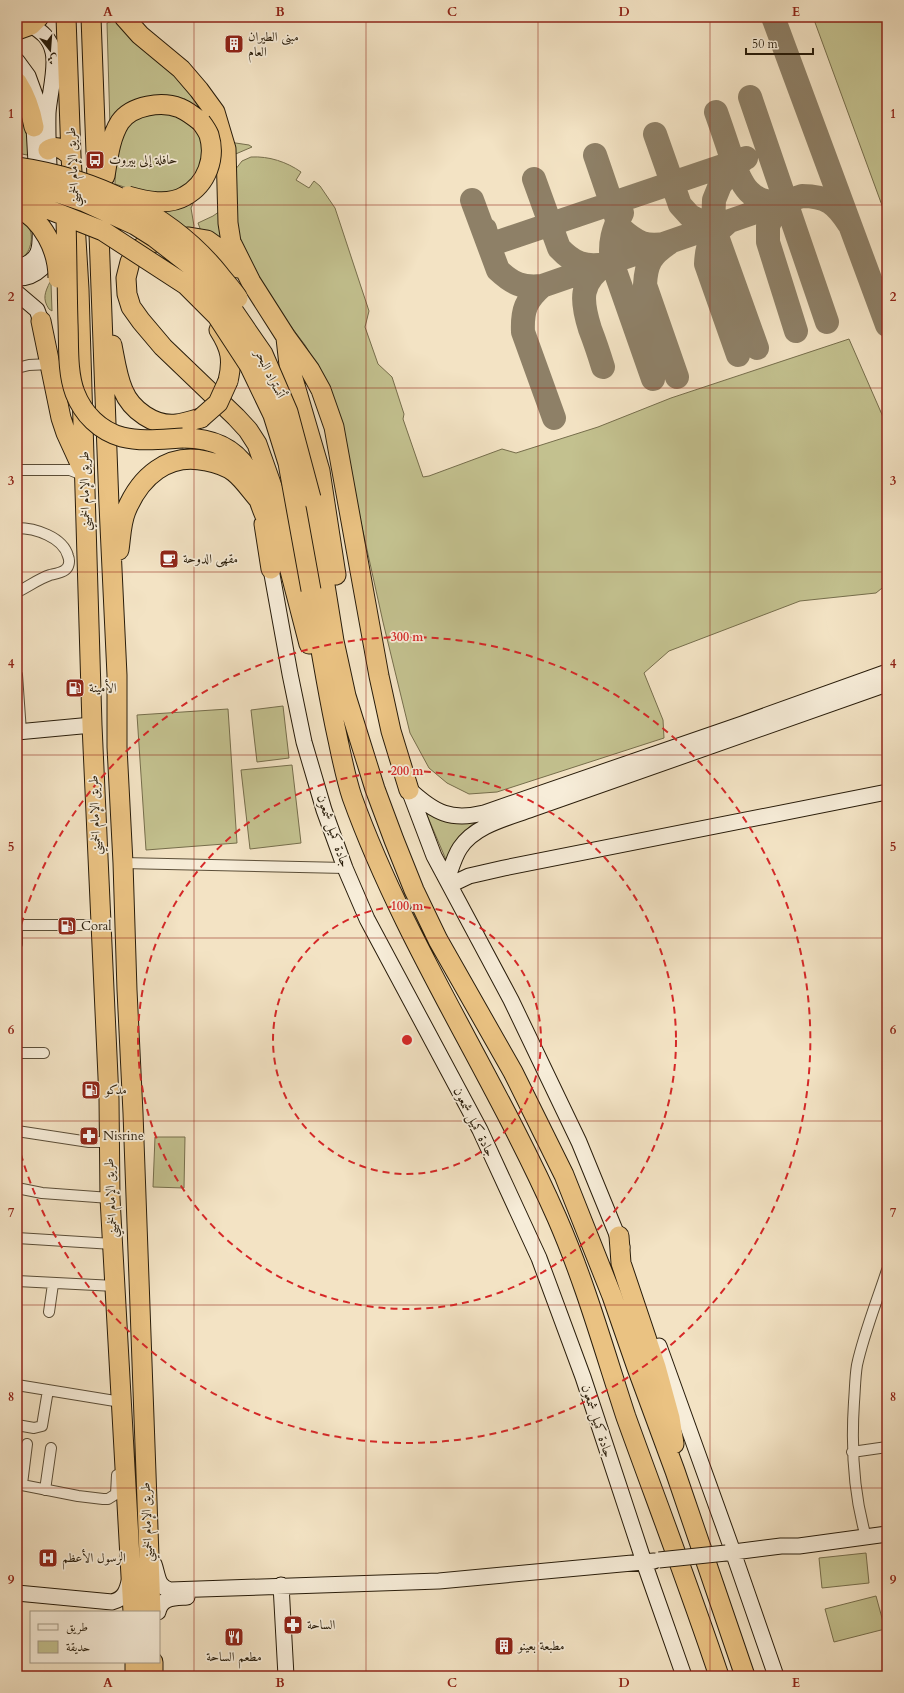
<svg xmlns="http://www.w3.org/2000/svg" width="904" height="1693" viewBox="0 0 904 1693" font-family="Cardo,Amiri,serif">
<rect width="100%" height="100%" fill="#f3e3c4"/>
<filter id="stains"><feTurbulence type="fractalNoise" baseFrequency=".005" numOctaves="4"/><feColorMatrix values="0 0 0 0 .2 0 0 0 0 .09 0 0 0 0 .02 0 0 0 .5 -.17"/></filter>
<radialGradient id="worn" r=".72"><stop offset=".6" stop-color="#630" stop-opacity="0"/><stop offset="1" stop-color="#630" stop-opacity=".3"/></radialGradient>
<path fill="#c3c18f" stroke="#766e4c" d="M813,17H887V219Z
M119,19L174,69L215,122L181,102L110,127L107,23Z
M17,92L31,145L27,155L17,153Z
M147,110C154,110 172,109 177,112C181,115 196,127 198,131C214,157 193,193 163,195C147,196 131,189 115,184C115,173 116,143 122,132C127,122 137,116 147,110Z
M229,142L249,145L252,147L231,156Z
M251,157C269,156 287,162 301,172L296,180L309,188L314,181L320,186L335,208L369,311L365,327L378,364L392,377L404,414L403,419L423,477L429,476L502,449L516,453L598,427L671,398L849,339L887,426V584L876,593L800,601L669,651L644,673L663,720L664,738L497,792L469,794L447,783L429,768L410,733L383,622L356,500L320,371L305,345L258,283L236,236L235,170L242,161Z
M197,195L191,208L194,226L191,236L150,207Z
M226,207L228,246L201,231L198,223L213,216Z
M17,212C21,217 27,222 29,228C35,238 29,258 17,261Z
M50,282L51,283L52,311L49,309C42,299 45,292 50,282Z
M283,706L289,758L257,762L251,710Z
M228,709L237,843L146,850L137,715Z
M292,765L301,843L250,849L241,770Z
M424,808L479,819C463,830 454,845 447,862Z
M155,1137H185L184,1188L153,1187Z
M866,1553L869,1583L822,1588L819,1558Z
M876,1596L885,1629L834,1642L825,1609Z"/>
<g fill="none" stroke-linecap="round" stroke-linejoin="round">
<path stroke="#8e8067" stroke-width="24" d="M773,17L887,325
M750,97L827,322
M716,112C721,126 726,141 731,156C741,185 750,206 786,202L774,213L768,226V242L796,331
M655,134L680,205L690,216L702,222L713,225L727,223C711,237 707,242 706,264L738,355
M595,155L620,228C637,243 646,248 669,243C651,255 646,263 645,285L677,377
M743,160L735,166L720,185L714,200L713,225L757,348
M534,179L559,248C573,263 585,268 606,264C579,283 581,300 590,329C595,342 599,354 603,367
M472,200L498,270C513,284 522,288 542,286L802,196C827,196 836,204 849,224
M622,213C613,229 609,243 612,262L653,379
M485,229L489,245L746,158
M542,286C526,300 522,310 523,332L554,418"/>
<defs>
<path id="street" d="M17,368L29,365L50,364
M17,470H70L85,476
M17,528C35,528 63,537 68,556C70,561 69,567 65,570C61,573 54,574 50,575C38,579 28,587 17,592
M17,675L21,732
M123,863L345,868
M17,925H100
M17,944V925
M17,1053H44
M17,1131L89,1142H109
M17,1188L42,1193L110,1198
M17,1238L113,1244
M17,1281L115,1286
M49,1312L53,1284
M17,1385L121,1402
M17,1425L34,1428L42,1426L48,1390
M852,1452L887,1447
M17,1484L78,1496L103,1499H108L116,1494L117,1475
M22,1484L27,1444
M45,1490L51,1448
M866,1537C853,1492 851,1448 854,1402C855,1390 855,1377 857,1365C864,1333 877,1301 887,1270"/>
<path id="secondary" d="M17,61L28,76L36,98L34,127L37,181
M17,267C41,262 41,247 40,226
M17,278C36,279 51,263 54,245C51,201 47,157 48,113C49,96 57,68 53,52C50,38 42,32 31,25
M17,293L37,310L41,321
M271,569L290,674L304,742L324,810L345,868L367,919L480,1130L539,1258L583,1377L646,1568L684,1676
M17,732L92,725
M409,790L434,856L511,1000L579,1142L622,1247
M410,790C435,813 451,821 484,813L742,724L887,672
M447,880C451,869 454,857 460,848C475,825 508,818 532,809L887,684
M450,885L469,876L504,868L887,792
M659,1346L733,1552L776,1676
M726,1553L781,1546H799L887,1534
M154,1564C158,1575 157,1587 170,1590L439,1581L654,1561
M281,1585L286,1676
M17,1593L112,1602C125,1599 127,1590 130,1578
M158,1612C161,1597 174,1598 187,1597"/>
<path id="highway" d="M66,17L71,156L79,289L92,725L109,1099L110,1198L133,1612
M91,17L109,505L117,675V747L123,863L127,990L133,1113L151,1612
M124,17L140,35L181,69L199,90L215,112L226,149L228,223L231,242L251,282L286,337L310,370L321,390L334,427L379,676L391,731L409,790
M17,30L31,25L39,17
M17,82C26,96 31,110 34,127
M48,150C57,144 64,150 71,156
M105,176C108,158 110,138 120,122C132,105 162,101 180,108C187,111 195,117 201,122
M238,268L221,250L207,240L189,237L149,243L139,249L130,262L126,278L127,294L131,307L141,321L163,347L236,417L248,430L257,444L275,495L286,555L309,644
M41,321L61,418L66,433L82,468
M219,330C231,349 233,360 228,381
M286,338L289,365L320,471L336,575
M112,345C115,360 117,376 123,390C131,410 155,427 177,424C185,423 193,420 201,418
M183,438C215,438 239,449 253,479C256,486 257,493 259,500C263,513 269,525 274,537
M311,498L334,641L346,696L375,789L394,840L414,890L438,940L513,1072L564,1175L612,1296L637,1368L675,1471L745,1676
M264,524L271,569
M119,550C121,537 121,523 126,511C140,477 168,452 206,461C216,463 226,466 234,472C243,479 251,491 259,500
M311,590C319,640 327,690 338,740C342,759 346,779 352,797C405,944 494,1075 557,1218C585,1282 604,1350 626,1417C657,1503 690,1589 719,1676
M619,1236L621,1263L656,1367L670,1418L674,1444
M135,1662V1676
M153,1662V1676"/>
</defs>
<use href="#street" stroke="#5b4e38" stroke-width="12"/>
<use href="#secondary" stroke="#281c0a" stroke-width="17"/>
<use href="#highway" stroke="#281c0a" stroke-width="21"/>
<use href="#street" stroke="#f7edd9" stroke-width="10"/>
<use href="#secondary" stroke="#f7edd9" stroke-width="15"/>
<use href="#highway" stroke="#eac282" stroke-width="19"/>
<defs>
<path id="secondary-bridge" d="M659,1560L726,1553"/>
<path id="highway-bridge" d="M17,167C93,178 170,213 219,274C225,282 232,289 238,298
M17,179L85,202L135,225L154,237L199,272L230,306L263,354L288,412L311,498
M128,196C146,201 168,206 185,196C207,184 216,158 209,135C207,130 204,126 201,122
M17,197L103,231L186,285L217,316L249,365L273,415L288,463L311,590
M17,207C43,220 58,250 58,278
M66,220C67,254 67,289 68,323C69,345 67,372 75,393C83,414 100,431 122,437C142,442 163,439 183,438
M201,418L218,403L228,381"/>
</defs>
<use href="#secondary-bridge" stroke="#281c0a" stroke-width="17" stroke-linecap="butt"/>
<use href="#highway-bridge" stroke="#281c0a" stroke-width="21" stroke-linecap="butt"/>
<use href="#secondary-bridge" stroke="#f7edd9" stroke-width="15"/>
<use href="#highway-bridge" stroke="#eac282" stroke-width="19"/>
</g>
<path fill="none" stroke="#8f2418" stroke-width="1" stroke-opacity="0.55" d="M194,17V1676M366,17V1676M538,17V1676M710,17V1676M17,205H887M17,388H887M17,572H887M17,755H887M17,938H887M17,1121H887M17,1305H887M17,1488H887"/>
<g fill="none" stroke="#d62828" stroke-width="2" stroke-dasharray="7 5">
<circle cx="407" cy="1040" r="134"/>
<circle cx="407" cy="1040" r="269"/>
<path d="M18 936A403 403 0 1 1 18 1144"/>
</g>
<defs>
<symbol id="building-square" viewBox="-11 -11 22 22"><rect x="-9" y="-9" width="18" height="18" rx="4" fill="#8f2418" stroke="#f7edd9"/><path d="M-4-6H4V6H1V3H-1V6H-4ZM-2.5-4.3h1.7v1.8h-1.7ZM.8-4.3h1.7v1.8H.8ZM-2.5-1h1.7V.8h-1.7ZM.8-1h1.7V.8H.8Z" fill="#fff"/></symbol>
<symbol id="bus-square" viewBox="-11 -11 22 22"><rect x="-9" y="-9" width="18" height="18" rx="4" fill="#8f2418" stroke="#f7edd9"/><path d="M-5-6H5V4H4V6H2V4H-2V6H-4V4H-5ZM-3.5-4V0h7V-4ZM-3.5 1.2v1.5H-2V1.2ZM2 1.2v1.5H3.5V1.2Z" fill="#fff"/></symbol>
<symbol id="cafe-square" viewBox="-11 -11 22 22"><rect x="-9" y="-9" width="18" height="18" rx="4" fill="#8f2418" stroke="#f7edd9"/><path d="M-5.5-4.5H6V0H3Q3 3.5 0 3.5H-2.5Q-5.5 3.5-5.5 0ZM3-3.2v2h1.7v-2ZM-6 4.5H4V6H-6Z" fill="#fff"/></symbol>
<symbol id="fuel-square" viewBox="-11 -11 22 22"><rect x="-9" y="-9" width="18" height="18" rx="4" fill="#8f2418" stroke="#f7edd9"/><path d="M-5.5-6h7V0h2V4h1.3V-2.5L3-4.5l.8-.8L6-3V5H2.5V1h-1V6h-7ZM-4.2-4.7v3.2H.2V-4.7Z" fill="#fff"/></symbol>
<symbol id="pharmacy-square" viewBox="-11 -11 22 22"><rect x="-9" y="-9" width="18" height="18" rx="4" fill="#8f2418" stroke="#f7edd9"/><path d="M-2-6h4v4h4v4h-4v4h-4v-4h-4v-4h4Z" fill="#fff"/></symbol>
<symbol id="hospital-square" viewBox="-11 -11 22 22"><rect x="-9" y="-9" width="18" height="18" rx="4" fill="#8f2418" stroke="#f7edd9"/><path d="M-5-5h3v3.5h4V-5h3V5h-3V1.5h-4V5h-3Z" fill="#fff"/></symbol>
<symbol id="restaurant-square" viewBox="-11 -11 22 22"><rect x="-9" y="-9" width="18" height="18" rx="4" fill="#8f2418" stroke="#f7edd9"/><path d="M-5-6h1v4h1v-4h1v4h1v-4h1v5L-1.5 .5V6h-2V.5L-5-1ZM5-6V6H3V1.5H1.5Q1.5-4 5-6Z" fill="#fff"/></symbol>
</defs>
<g fill-rule="evenodd">
<use href="#building-square" x="223" y="33" width="22" height="22"/>
<use href="#bus-square" x="84" y="149" width="22" height="22"/>
<use href="#cafe-square" x="158" y="548" width="22" height="22"/>
<use href="#fuel-square" x="64" y="677" width="22" height="22"/>
<use href="#fuel-square" x="56" y="915" width="22" height="22"/>
<use href="#fuel-square" x="80" y="1079" width="22" height="22"/>
<use href="#pharmacy-square" x="78" y="1125" width="22" height="22"/>
<use href="#hospital-square" x="37" y="1547" width="22" height="22"/>
<use href="#pharmacy-square" x="282" y="1614" width="22" height="22"/>
<use href="#restaurant-square" x="223" y="1626" width="22" height="22"/>
<use href="#building-square" x="493" y="1635" width="22" height="22"/>
</g>
<g text-anchor="middle" dominant-baseline="central" stroke-width="3.5" stroke-linejoin="round" paint-order="stroke">
<g font-size="13" fill="#281c0a" stroke="#f7edd9" text-anchor="start">
<text x="248" y="37">مبنى الطيران<tspan x="248" dy="15">العام</tspan></text>
<text x="109" y="160">حافلة إلى بيروت</text>
<text x="183" y="559">مقهى الدوحة</text>
<text x="89" y="688">الأمينة</text>
<text x="81" y="926">Coral</text>
<text x="105" y="1090">مدكو</text>
<text x="103" y="1136">Nisrine</text>
<text x="62" y="1558">الرسول الأعظم</text>
<text x="307" y="1625">الساحة</text>
<text x="518" y="1646">مطبعة بعينو</text>
<text x="234" y="1657" text-anchor="middle">مطعم الساحة</text>
</g>
<g font-size="13" fill="#281c0a" stroke="#f7edd9">
<text transform="translate(73 167) rotate(-93)">طريق الإمام الخميني</text>
<text transform="translate(270 374) rotate(64)">أتستراد البحر</text>
<text transform="translate(85 491) rotate(-91)">طريق الإمام الخميني</text>
<text transform="translate(95 815) rotate(-92)">طريق الإمام الخميني</text>
<text transform="translate(333 831) rotate(71)">جادة كميل شمعون</text>
<text transform="translate(474 1122) rotate(63)">جادة كميل شمعون</text>
<text transform="translate(111 1198) rotate(-93)">طريق الإمام الخميني</text>
<text transform="translate(597 1421) rotate(72)">جادة كميل شمعون</text>
<text transform="translate(147 1522) rotate(-92)">طريق الإمام الخميني</text>
</g>
</g>
<circle cx="407" cy="1040" r="6" fill="#d62828" stroke="#f7edd9" stroke-width="2"/>
<g font-size="12" text-anchor="middle" font-weight="bold" fill="#d62828" stroke="#f7edd9" stroke-width="3.5" stroke-linejoin="round" paint-order="stroke">
<text x="407" y="641">300 m</text>
<text x="407" y="775">200 m</text>
<text x="407" y="910">100 m</text>
</g>
<rect width="904" height="1693" fill="none" stroke="#f3e3c4" stroke-width="44"/>
<rect x="30" y="1611" width="130" height="52" fill="#f7edd9" stroke="#a49986"/>
<rect x="38" y="1624" width="20" height="6" fill="#f7edd9" stroke="#a49986"/>
<text x="66" y="1631" font-size="12" fill="#281c0a">طريق</text>
<rect x="38" y="1641" width="20" height="12" fill="#c3c18f" stroke="#a49986"/>
<text x="66" y="1651" font-size="12" fill="#281c0a">حديقة</text>
<g transform="translate(50 50) rotate(163)" stroke="#f7edd9" stroke-width="3" paint-order="stroke">
<path d="M0-3L7 15L0 10L-7 15Z" fill="#281c0a"/>
<text y="-6" font-size="11" font-weight="bold" text-anchor="middle" fill="#281c0a">ش</text>
</g>
<path d="M746 48v6h67v-6" fill="none" stroke="#281c0a" stroke-width="2"/>
<text x="752" y="48" font-size="12" fill="#281c0a" stroke="#f7edd9" stroke-width="3" paint-order="stroke">50 m</text>
<rect x="22" y="22" width="860" height="1649" fill="none" stroke="#8f2418" stroke-width="1.5"/>
<g font-size="13" text-anchor="middle" font-weight="bold" fill="#8f2418">
<text x="108" y="16">A</text>
<text x="280" y="16">B</text>
<text x="452" y="16">C</text>
<text x="624" y="16">D</text>
<text x="796" y="16">E</text>
<text x="11" y="118">1</text>
<text x="893" y="118">1</text>
<text x="11" y="301">2</text>
<text x="893" y="301">2</text>
<text x="11" y="485">3</text>
<text x="893" y="485">3</text>
<text x="11" y="668">4</text>
<text x="893" y="668">4</text>
<text x="11" y="851">5</text>
<text x="893" y="851">5</text>
<text x="11" y="1034">6</text>
<text x="893" y="1034">6</text>
<text x="11" y="1217">7</text>
<text x="893" y="1217">7</text>
<text x="11" y="1401">8</text>
<text x="893" y="1401">8</text>
<text x="11" y="1584">9</text>
<text x="893" y="1584">9</text>
<text x="108" y="1687">A</text>
<text x="280" y="1687">B</text>
<text x="452" y="1687">C</text>
<text x="624" y="1687">D</text>
<text x="796" y="1687">E</text>
</g>
<rect width="100%" height="100%" filter="url(#stains)"/>
<rect width="100%" height="100%" fill="url(#worn)"/>
</svg>
